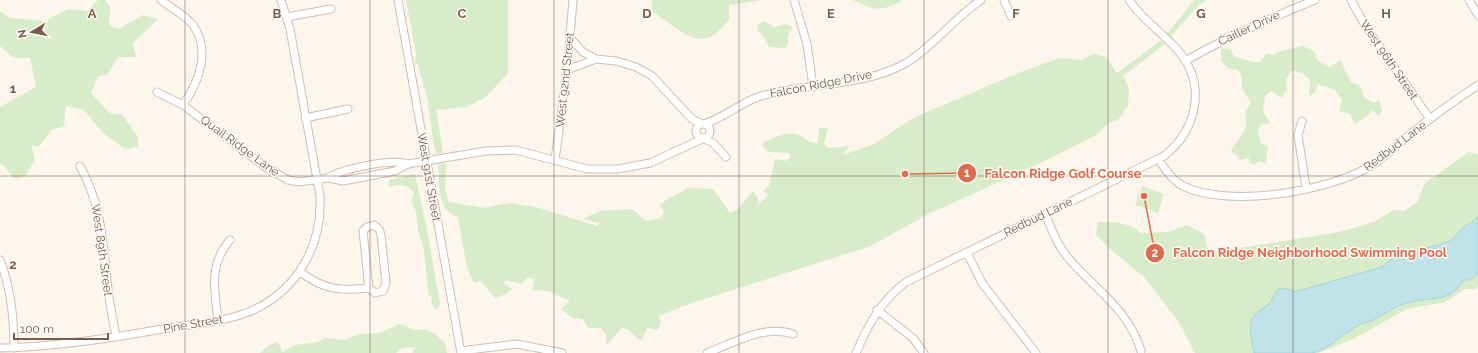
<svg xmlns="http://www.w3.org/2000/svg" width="1478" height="353" viewBox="0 0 1478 353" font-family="Raleway,sans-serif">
<rect width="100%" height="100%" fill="#fdf6ec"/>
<path fill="#d8ecc9" d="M98,0H105L110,7L109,25L118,29L143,15L158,19L132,44L137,57H118L108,74L98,76L91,93L110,114H122L138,137V147L125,149L103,133L84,110L66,106L64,126L52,130L38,147L31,145L35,160L25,177L14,179L5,167L0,164V107L36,87L30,58H14L0,46V11L10,18L44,21L68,9L87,11Z
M406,0H508V73L486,97L466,107L436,110L443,153L437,154L434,146L427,98L418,64H415L416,54Z
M652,0H762L729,5V20C723,26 714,38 704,39C687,40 667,21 652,11Z
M853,0H903C881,12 875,11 853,0Z
M1194,0H1207L1200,4L1170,37L1167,34Z
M764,21L774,27L785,24L791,26L793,28L788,35V44L785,48L769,47L762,34L757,31L758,24Z
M1161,40L1165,44L1123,76L1129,88L1128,105L1119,119L1106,125L1098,134L1030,168L926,215L871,246L689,304L658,316L661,321L658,330L647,328L641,341L629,330L621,328L607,345L606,335L601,328H588L583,319L573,318L561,309L570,301L549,291L532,290L534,279L528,277L521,284L506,280L504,283L512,289L506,294L495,298L481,281L474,283L467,268L458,217C436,211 440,184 438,165L446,163L445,189L449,202L484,208L510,203L536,207L597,226L599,223L583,219L599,211L632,209L646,221L661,218L664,211L660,205L666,200L688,188L713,189L730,213L738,209L753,191L758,198V204L769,195L763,191L769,186L775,159L786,161L790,157L789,153L768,152L761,144C771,139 787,130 799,135C807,139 809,144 818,143L819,128H828L824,144L828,148L849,146L843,155L874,144L913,118L1018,73L1060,58L1081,60L1093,54L1106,57L1117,73Z
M1303,46L1314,51L1318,61L1330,67L1340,60L1351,82L1360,86L1364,97L1373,103L1379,100L1382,111L1379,116L1373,110L1366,117L1355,124L1350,114L1339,111L1342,100L1335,90L1318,84L1315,93L1309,96L1310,80L1302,73L1292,70L1286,79L1287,89L1282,98L1271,91L1265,96L1263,111L1270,123L1261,124L1258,131L1260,142L1268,147L1266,164L1259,161L1254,165L1249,163V158L1239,160L1237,155L1231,152C1238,135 1250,133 1245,112L1251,103L1242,88V77L1238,70L1228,68L1221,60V48L1230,49L1235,57C1244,58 1251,63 1260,62L1267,53L1273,55L1281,51Z
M1469,152L1478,154V287L1474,289H1465L1445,302L1407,309L1355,338L1318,353H1195L1178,321L1144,277L1110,249L1096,235L1098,222C1114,222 1129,222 1141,233L1168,232L1187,225L1204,234L1209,253L1339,232L1374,222L1393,210L1404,211L1417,202L1425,183Z
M415,174L427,229L440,304L437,310L431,303L432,297L429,295L423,244L419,236L416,212L411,201L414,193C407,184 400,183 389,187V180Z
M1142,186L1164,194L1158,213L1135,205Z
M400,324L415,330L424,329L435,334L445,343L447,353H412L416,347L402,348L396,353H260L269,345L278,342L282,352L295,345L318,342L324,338L345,340L359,334L380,333Z"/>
<path fill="#bfe3e8" stroke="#a5d3da" d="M1478,216V274L1469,280H1463C1451,304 1429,296 1407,303C1394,306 1383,316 1371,321C1367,323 1361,323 1357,326C1343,334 1328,350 1312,353C1297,353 1270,353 1254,353C1252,342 1249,332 1251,322C1253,313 1262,309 1269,304C1273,300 1273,292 1279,289C1284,287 1290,290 1294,292L1382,267C1401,248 1429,251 1451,240C1457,237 1459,230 1464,227C1469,223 1474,222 1478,216Z"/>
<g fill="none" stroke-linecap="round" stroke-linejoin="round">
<defs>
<path id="minor" d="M161,0C171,8 185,15 193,25C211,51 199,82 183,105
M398,0L461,353
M794,0L807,44L813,87
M1004,0L1011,16
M1351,0L1366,27L1430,119
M1469,0L1478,15
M287,17L331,9
M571,39L583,52L596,59L616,61L636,67L652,76L692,119L702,124
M1185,61C1227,37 1270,18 1315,0
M567,70L596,59
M157,92L183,105L264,166L288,180L299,182L328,178L343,181L395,171L408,164
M305,118L348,109
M1302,121L1298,135L1306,188
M696 131a7 7 0 1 1 14 0a7 7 0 1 1-14 0Z
M703,124C723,119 738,104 758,97C804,82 862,88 906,63C934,46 954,18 981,0
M704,139L713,143L726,157
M1158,159C1165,169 1172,180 1183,186C1228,208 1326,192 1369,167C1383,159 1394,147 1407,137C1430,118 1454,101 1478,85
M555,160L567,70L573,0
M80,166C104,210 103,249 109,297C111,311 114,324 116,337
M328,178C341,169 393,158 408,164L486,151L516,150L587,169H618L650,163L702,139
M1045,214C1052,230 1058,247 1070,260C1096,290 1129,310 1141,351
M967,253L982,283L1036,353
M0,260C11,288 14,318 14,348
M300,272C325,290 339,291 369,288L375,293L383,291L386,283L381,235L379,229L374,225L367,227L363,231L369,288
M877,310L913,338L924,353
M218,319C214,290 209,264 230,240
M0,348C51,347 100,340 151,331C179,326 210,324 237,316C291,300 323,251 320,196L290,29L281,0
M461,351L517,344L562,353
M707,353C733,343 765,324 793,334
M856,353C868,325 881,301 906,282L1164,156C1196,131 1207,87 1180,53C1165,34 1143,21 1129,0"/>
</defs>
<use href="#minor" stroke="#d1beb0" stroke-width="9"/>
<use href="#minor" stroke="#fff" stroke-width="7"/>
</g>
<path fill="none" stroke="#7a5c4d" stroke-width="1" stroke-opacity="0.55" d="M185,0V353M370,0V353M554,0V353M739,0V353M924,0V353M1108,0V353M1293,0V353M0,176H1478"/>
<g text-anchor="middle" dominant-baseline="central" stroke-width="3" stroke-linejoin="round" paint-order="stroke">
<g font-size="12" fill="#7a5c4d" stroke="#fffaf3">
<text transform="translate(1249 28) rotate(-25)">Cailler Drive</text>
<text transform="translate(1389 60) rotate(56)">West 96th Street</text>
<text transform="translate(565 80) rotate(-84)">West 92nd Street</text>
<text transform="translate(821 84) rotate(-11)">Falcon Ridge Drive</text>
<text transform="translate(240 146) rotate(36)">Quail Ridge Lane</text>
<text transform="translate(1395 146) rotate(-37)">Redbud Lane</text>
<text transform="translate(429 177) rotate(80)">West 91st Street</text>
<text transform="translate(1038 217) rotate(-26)">Redbud Lane</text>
<text transform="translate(102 250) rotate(82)">West 89th Street</text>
<text transform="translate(193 324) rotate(-10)">Pine Street</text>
</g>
</g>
<g font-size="13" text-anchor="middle" font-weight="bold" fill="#7a5c4d" stroke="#fffaf3" stroke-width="3" stroke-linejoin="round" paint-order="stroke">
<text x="92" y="18">A</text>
<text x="277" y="18">B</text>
<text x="462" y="18">C</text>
<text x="647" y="18">D</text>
<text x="831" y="18">E</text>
<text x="1016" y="18">F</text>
<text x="1201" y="18">G</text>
<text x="1386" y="18">H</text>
<text x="13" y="93">1</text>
<text x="13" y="269">2</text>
</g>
<path fill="none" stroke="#dc6d51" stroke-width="1.5" d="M905 174L967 173M1144 196L1155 253"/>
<g fill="#dc6d51" stroke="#fffaf3" stroke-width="1.5">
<circle cx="905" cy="174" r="4"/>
<circle cx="1144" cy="196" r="4"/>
<circle cx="967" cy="173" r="10"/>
<circle cx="1155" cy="253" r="10"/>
</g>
<g font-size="12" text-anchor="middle" font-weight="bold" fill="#fff">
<text x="967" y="177">1</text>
<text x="1155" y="257">2</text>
</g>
<g font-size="13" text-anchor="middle" font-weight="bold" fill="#dc6d51" stroke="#fffaf3" stroke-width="3" stroke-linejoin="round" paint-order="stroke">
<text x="1063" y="178">Falcon Ridge Golf Course</text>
<text x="1310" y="257">Falcon Ridge Neighborhood Swimming Pool</text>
</g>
<g transform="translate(32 32) rotate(260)" stroke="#fffaf3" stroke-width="3" paint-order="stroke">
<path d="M0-3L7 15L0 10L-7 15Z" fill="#7a5c4d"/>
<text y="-6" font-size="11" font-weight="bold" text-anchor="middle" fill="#7a5c4d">N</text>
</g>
<path d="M14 333v6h94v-6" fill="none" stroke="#7a5c4d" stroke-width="2"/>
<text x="20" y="333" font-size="12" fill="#7a5c4d" stroke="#fffaf3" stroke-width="3" paint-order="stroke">100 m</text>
</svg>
